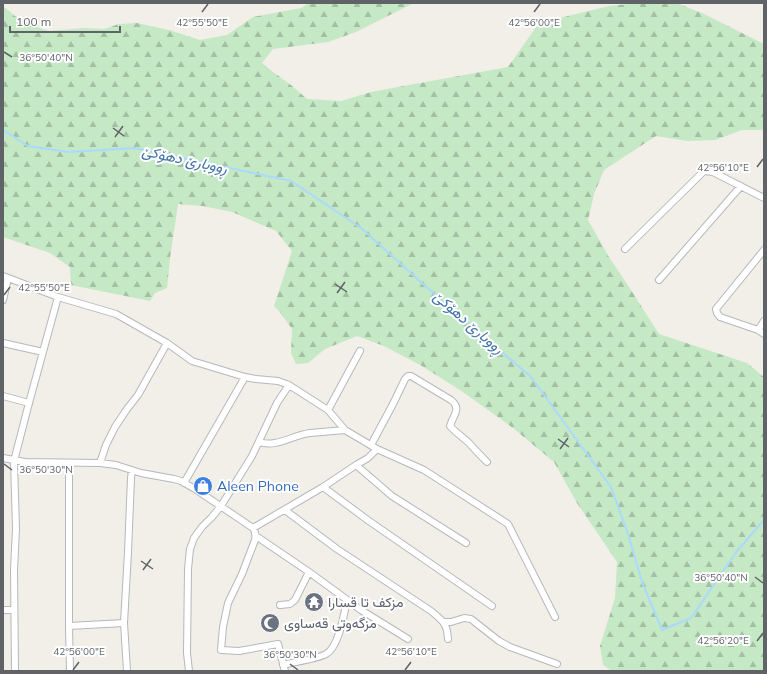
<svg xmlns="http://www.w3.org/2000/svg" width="767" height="674" viewBox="0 0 767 674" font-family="Mulish,Vazirmatn,sans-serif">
<defs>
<pattern id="forest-firs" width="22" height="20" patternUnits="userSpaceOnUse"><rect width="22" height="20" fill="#c5e8c5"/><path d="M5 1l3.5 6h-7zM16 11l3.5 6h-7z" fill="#a3c0a4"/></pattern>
</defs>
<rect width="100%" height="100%" fill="#f1efe8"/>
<path fill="url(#forest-firs)" d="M309,3H414L356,32L328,42L273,49L262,63L273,72L291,85L307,99L341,101L371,92L508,67L539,23L609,6L638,3H677L704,14L764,44V130H742L715,140L687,141L656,136L604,170L594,194L588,220L609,257L629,287L659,334L747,363L764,377V671H612L603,665L600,646L615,598L617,562L577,503L554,462L513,428L463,392L422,366L384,346L357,336L325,349L308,363L296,364L291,353L292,329L280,312L274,306L292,251L276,231L232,212L203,206L178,204L170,258L167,288L155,293L150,301L71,285L70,267L50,253L3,237V6L20,20L48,31L85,28L104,29L119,24L137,23L169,30L200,40L227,35L253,17L301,8Z"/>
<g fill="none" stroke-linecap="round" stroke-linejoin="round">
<path stroke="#aadaff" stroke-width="2" d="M3,130L28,146L68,152L135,148L291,181L361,228L443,302L531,377L611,487L628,534L642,582L662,630L691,618L737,551L764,520"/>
<defs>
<path id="street" d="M625,249L704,171L713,172L764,198
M764,250L716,309L717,313L720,317L758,330L764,334
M3,276L58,297L116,314L167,343L192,361L245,377L256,379L278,381L289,385L328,410L345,430L377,449L424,470L508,524L555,617
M659,280L741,186
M3,300L8,278
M758,330L764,321
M3,343L43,352
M3,396L29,403
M328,410L360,351
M259,442C276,448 293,435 310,433C322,432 333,431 345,430
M371,445L393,404L405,379L408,376H411L451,400C462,409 453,415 450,426C456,433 463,437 469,443C475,450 481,456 487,462
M3,458L25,462L100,463L116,465L141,473L174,479L181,481L195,489L253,528C256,532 256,535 255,540L242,574L228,603L223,627L221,650L239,651L278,644L285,671
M69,463V626L70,671
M100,463L106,445L115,427L127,409L138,395L167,343
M356,465L392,496L466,543
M184,483L245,377
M323,487L369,521L492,606
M285,510L337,549L431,611C443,621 447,623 448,639
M253,528L323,487L356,465L368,458L377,449
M256,536L309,572L361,610L408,639
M280,605L290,604L295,600L309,572
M3,610H14
M444,622H451L464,618L471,619L499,641L510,647L557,664
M69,626L124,623
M283,665C294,662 317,659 326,654C339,647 344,614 347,600
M15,671L14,570L16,529L14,461L29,403L58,297
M127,671L124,623L128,552L131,478L132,470
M189,671L187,653L188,569L190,549L194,538L202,527L212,517L221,506L252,456L277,403L289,385"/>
</defs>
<use href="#street" stroke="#b5b8bc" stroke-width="8"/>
<use href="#street" stroke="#fff" stroke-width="6"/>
</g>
<path fill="none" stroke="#5f6368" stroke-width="1.5" d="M202,12L208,4M534,12L540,4M4,52L12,57M113,128L124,136M115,137L123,126M757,167L763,159M335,284L347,292M337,293L345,282M4,295L10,287M558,439L569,447M560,449L568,438M4,464L12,470M141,561L153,569M143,570L151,559M755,577L763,583M757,641L763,633M290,664L298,670M73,670L79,662M405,670L411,662"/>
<defs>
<symbol id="shop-disc" viewBox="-11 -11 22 22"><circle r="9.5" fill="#3f7fe0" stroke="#fff"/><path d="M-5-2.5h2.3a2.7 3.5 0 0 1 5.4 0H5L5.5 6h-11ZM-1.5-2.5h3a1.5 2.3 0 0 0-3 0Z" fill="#fff"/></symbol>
<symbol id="temple-disc" viewBox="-11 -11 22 22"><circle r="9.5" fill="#6b7280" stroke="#fff"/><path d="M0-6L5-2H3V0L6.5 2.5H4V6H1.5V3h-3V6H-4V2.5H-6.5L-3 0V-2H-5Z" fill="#fff"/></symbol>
<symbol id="mosque-disc" viewBox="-11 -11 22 22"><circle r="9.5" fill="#6b7280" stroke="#fff"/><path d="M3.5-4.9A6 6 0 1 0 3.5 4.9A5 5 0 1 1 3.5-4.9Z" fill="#fff"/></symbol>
</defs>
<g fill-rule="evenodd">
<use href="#shop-disc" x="192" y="475" width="22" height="22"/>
<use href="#temple-disc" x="303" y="591" width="22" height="22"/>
<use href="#mosque-disc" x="259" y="612" width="22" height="22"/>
</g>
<g text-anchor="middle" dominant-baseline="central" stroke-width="4" stroke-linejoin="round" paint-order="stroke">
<g font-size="14" fill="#366cbe" stroke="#fff" text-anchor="start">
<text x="217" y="486">Aleen Phone</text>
</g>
<g font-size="14" fill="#5b616d" stroke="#fff" text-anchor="start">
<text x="328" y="602">مزكف تا قسارا</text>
<text x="284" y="623">مزگەوتی قەساوی</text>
</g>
<g font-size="15" font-style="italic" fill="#4174aa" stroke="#fff">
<text transform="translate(185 159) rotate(12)">ڕووبارێ دهۆكێ</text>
<text transform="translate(469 322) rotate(41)">ڕووبارێ دهۆكێ</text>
</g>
</g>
<g font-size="10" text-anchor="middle" fill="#5f6368" stroke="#fff" stroke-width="4" stroke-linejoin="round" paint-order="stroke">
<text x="202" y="26">42°55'50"E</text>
<text x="534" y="26">42°56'00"E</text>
<text x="46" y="61">36°50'40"N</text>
<text x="723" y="171">42°56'10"E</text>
<text x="44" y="291">42°55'50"E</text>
<text x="46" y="473">36°50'30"N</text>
<text x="721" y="581">36°50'40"N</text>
<text x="723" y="644">42°56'20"E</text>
<text x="79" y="655">42°56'00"E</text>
<text x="411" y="655">42°56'10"E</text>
<text x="290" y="658">36°50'30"N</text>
</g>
<rect width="767" height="674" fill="none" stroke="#5f6368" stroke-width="8"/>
<path d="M10 26v6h110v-6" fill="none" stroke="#5f6368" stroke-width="2"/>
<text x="16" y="26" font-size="12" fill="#5f6368" stroke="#ffffff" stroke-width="3" paint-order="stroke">100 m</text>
</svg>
